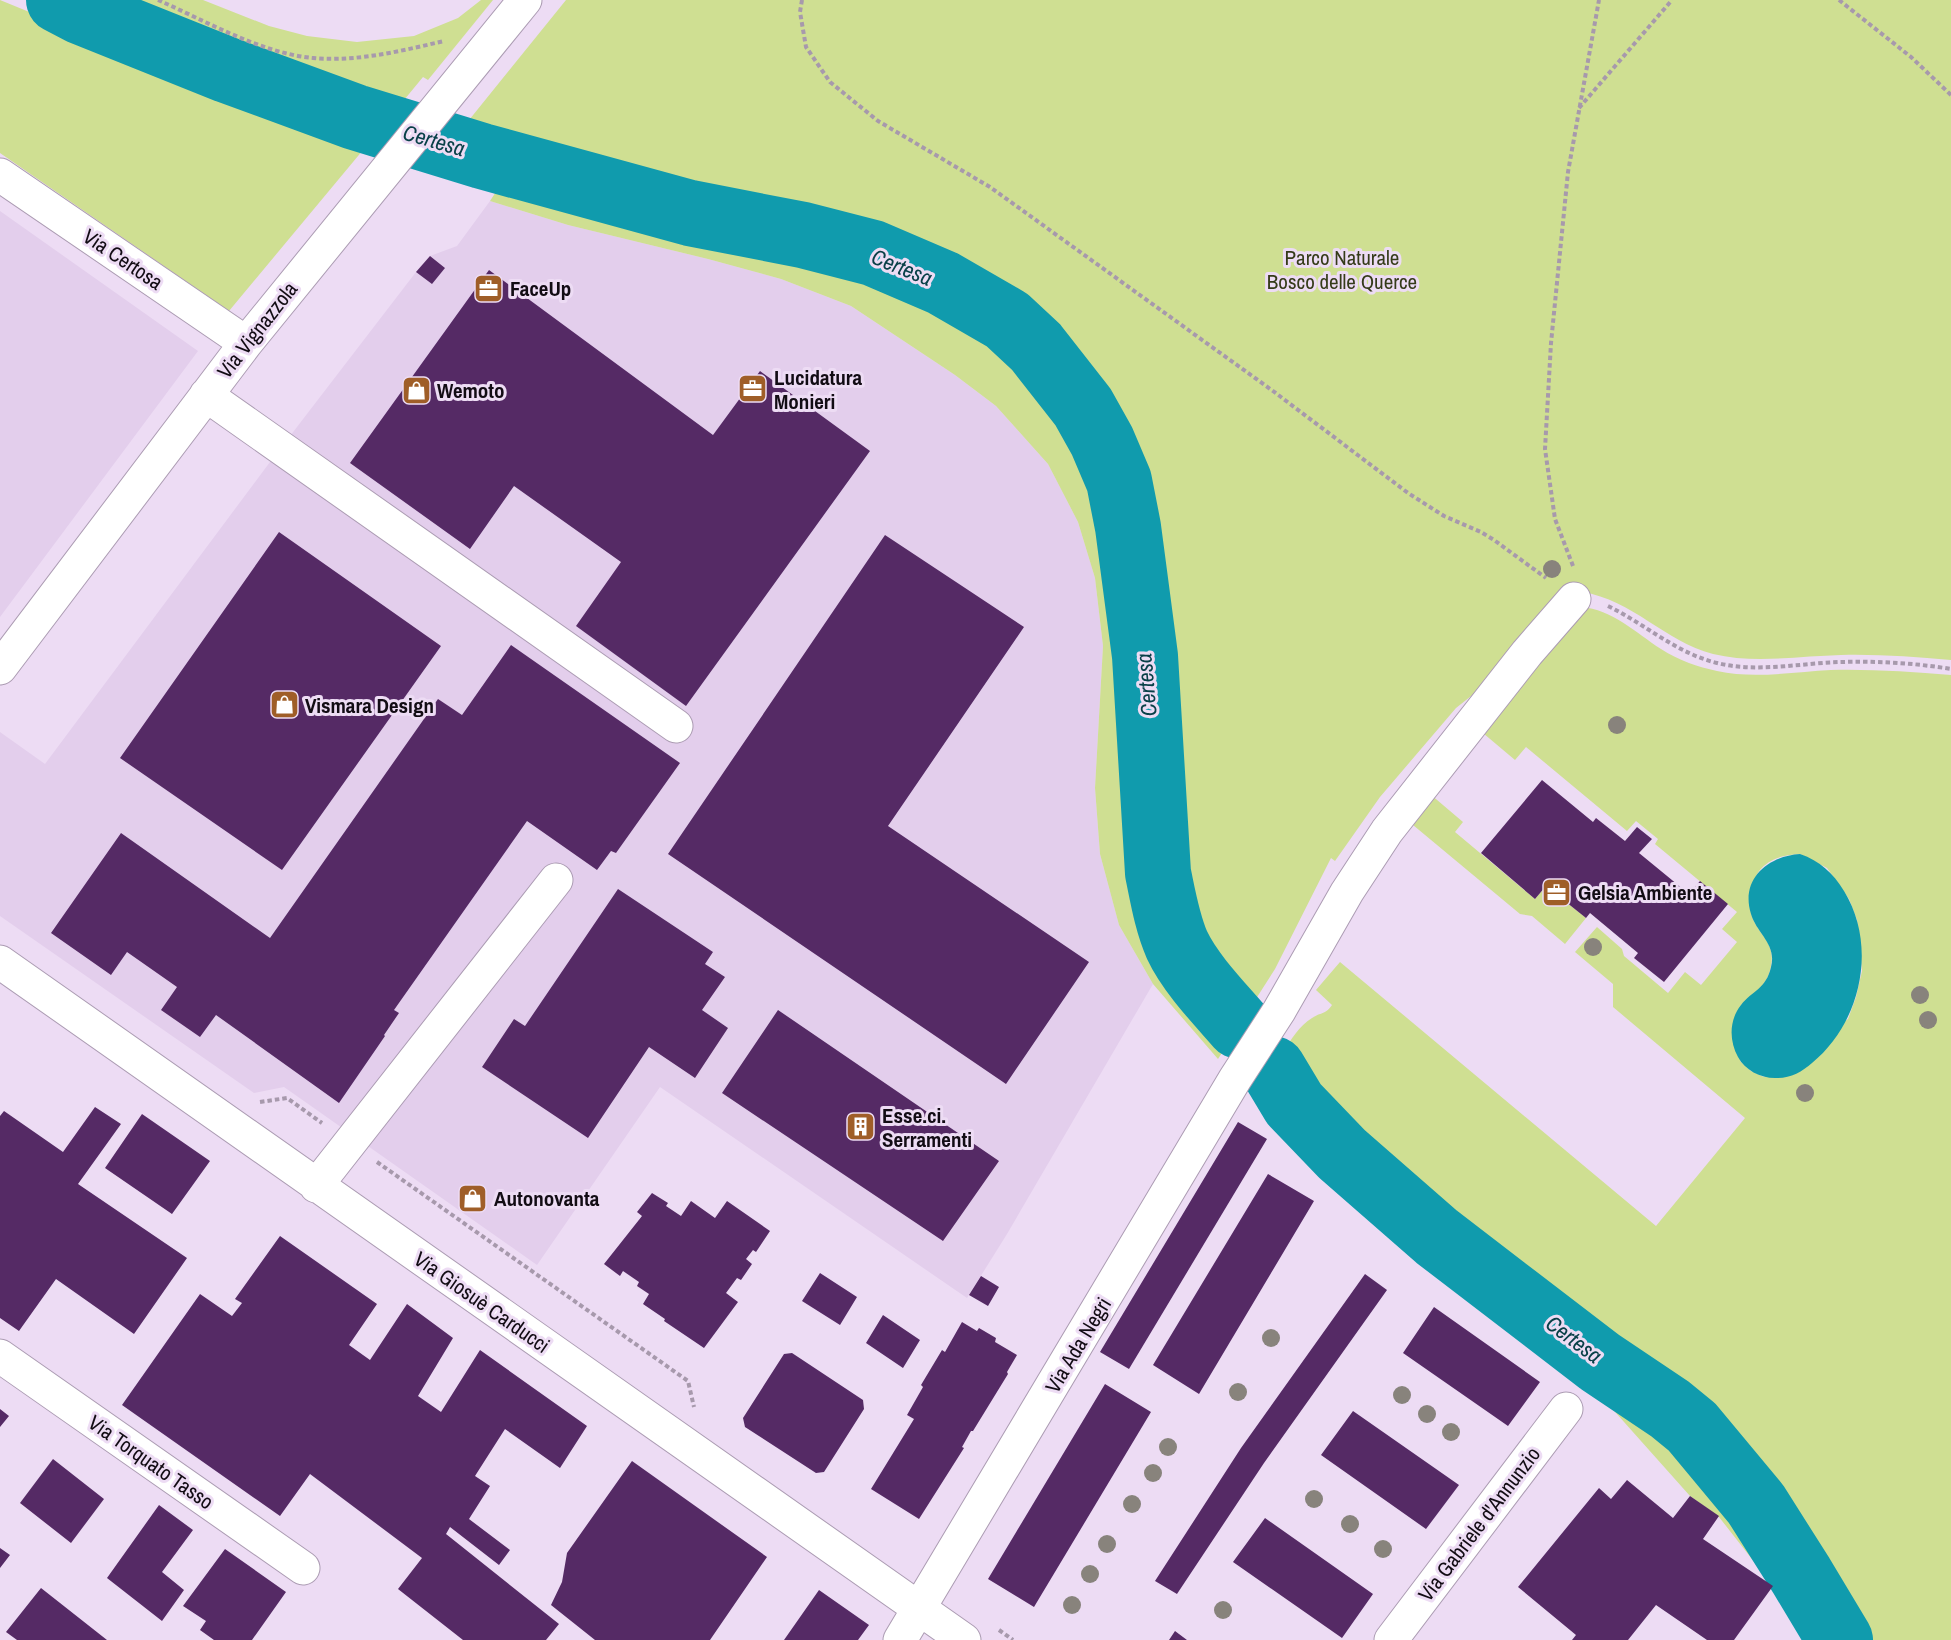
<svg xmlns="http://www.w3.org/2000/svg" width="1951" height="1640" viewBox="0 0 1951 1640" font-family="'Archivo Narrow',sans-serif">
<rect width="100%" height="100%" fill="#eddcf4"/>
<path fill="#e3ceec" d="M490,201L568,225L708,259L781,279L851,306L955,375L996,406L1048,464L1078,522L1095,578L1103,646L1095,788L1100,854L1119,925L1153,984L1007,1234L967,1298L660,1087L537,1265L284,1087L254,1093L0,916V732L45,764L267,466L416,272L430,256L457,246Z
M0,211L198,351L0,617Z"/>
<path fill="#cfdf92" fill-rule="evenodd" d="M0,0L254,104L368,144L229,311L0,153Z
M110,0H203L269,26L307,36L357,42L414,36L458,18L481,0H493L428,80L423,77L395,111L339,93Z
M566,0H1951V660C1914,657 1878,654 1841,655C1799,656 1754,664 1713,654C1664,641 1633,600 1582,592L1480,689L1456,708L1380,797L1335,861L1331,858L1275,969L1252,1005C1238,989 1222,973 1212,954C1190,912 1182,865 1175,819L1140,489C1133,464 1127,439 1116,416C1107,399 1094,383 1082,367C990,250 835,225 698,193C619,174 540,152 461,130Z
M501,184L851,274L895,289L956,322L1028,375L1073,432L1104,504L1121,627L1135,798L1151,920L1173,976L1195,1004L1229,1042L1218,1059L1153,984L1119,925L1100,854L1095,788L1103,646L1095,578L1078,522L1048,464L996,406L955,375L851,306L781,279L708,259L568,225L490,201Z
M1581,607C1612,609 1636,633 1661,649C1678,660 1698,667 1717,671C1753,679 1794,672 1831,670C1872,669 1911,672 1951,675V1640H1869L1856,1616L1787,1504L1743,1443L1722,1418L1701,1400L1617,1344L1544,1290L1382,1165L1352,1139L1330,1116L1309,1082L1283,1052C1291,1040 1299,1026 1312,1018C1321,1012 1325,1015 1332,1005L1316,990L1340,962L1656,1226L1745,1118L1613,1007V984L1575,952L1597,927L1622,949L1624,956L1668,993L1685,972L1701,985L1737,942L1722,929L1737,912L1655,844L1658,839L1636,821L1627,831L1526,747L1515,760L1477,728ZM1800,854L1827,868L1849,899L1857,920L1862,971L1856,997L1848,1019L1764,1077L1751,1071L1740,1061L1741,1005C1754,994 1768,985 1771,966C1776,942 1758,935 1752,916C1750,911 1751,903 1751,897C1752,867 1772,855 1800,854Z
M1430,794L1463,822L1455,832L1535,899L1546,886L1586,918L1565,944L1532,916L1520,914L1407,820Z
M1564,1370L1629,1407L1692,1450L1706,1463L1730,1500L1773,1586L1719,1517L1690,1496L1608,1404Z"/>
<path fill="#109bad" d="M1800,854C1820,861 1833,873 1844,891C1878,946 1861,1023 1812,1063C1802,1072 1789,1079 1775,1078C1760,1078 1745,1070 1738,1057C1729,1041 1729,1020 1741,1005C1753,990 1766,989 1771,967C1777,944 1757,934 1751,914C1740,879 1768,856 1800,854Z"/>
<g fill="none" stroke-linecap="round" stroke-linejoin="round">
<path stroke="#109bad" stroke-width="66" d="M59,0L80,11L227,70L355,117L482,156L690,213L803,235L873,253L943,283L1007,320L1036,347L1083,407L1102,441L1119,481L1128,527L1145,656L1158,873C1163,897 1167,922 1177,945C1190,973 1219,1003 1239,1026
M1273,1069L1294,1104L1342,1154L1437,1237L1600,1362L1670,1409L1692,1427L1756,1504L1801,1575L1840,1640"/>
</g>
<path fill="#552a65" d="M430,256L445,268L432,284L416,272Z
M489,270L713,435L760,371L870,451L686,706L576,626L621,562L514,486L470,549L350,463Z
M279,532L441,646L282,870L120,758Z
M885,535L1024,627L888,826L1089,962L1006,1084L668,854Z
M511,645L680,763L616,853L611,851L597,870L527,821L394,1010L399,1013L384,1035L385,1036L339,1103L216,1015L200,1037L161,1010L177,987L127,952L111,975L51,933L121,833L270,938L438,699L462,715Z
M1542,780L1593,822L1596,818L1625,841L1637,827L1652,839L1639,853L1689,894L1700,881L1728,904L1664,982L1634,958L1638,953L1590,913L1586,918L1546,886L1535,899L1481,853Z
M618,889L713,952L705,964L725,977L702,1010L728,1028L695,1078L649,1047L588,1138L482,1067L514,1019L525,1026Z
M778,1010L999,1161L943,1241L722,1093Z
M95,1107L121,1124L78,1184L187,1258L134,1334L56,1279L19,1331L0,1318V1116L4,1111L63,1152Z
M142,1114L210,1161L172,1214L105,1168Z
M1238,1122L1267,1139L1129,1369L1100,1352Z
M1268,1174L1314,1201L1199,1394L1153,1365Z
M652,1193L668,1203L666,1206L681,1216L691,1201L715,1218L727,1201L770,1231L756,1252L753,1250L746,1259L752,1264L741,1280L737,1278L726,1293L738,1302L704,1348L664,1321L665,1319L643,1304L649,1294L637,1286L639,1282L623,1271L620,1276L604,1264L642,1216L637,1212Z
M280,1236L377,1304L349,1345L370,1360L407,1304L453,1338L418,1396L441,1412L480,1350L587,1426L560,1468L505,1429L475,1476L490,1486L469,1519L510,1550L499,1565L450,1527L446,1534L559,1624L546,1640H463L398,1589L422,1558L310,1474L280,1516L122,1405L200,1294L232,1316L242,1303L235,1299Z
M820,1273L857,1297L840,1325L802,1301Z
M1365,1274L1387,1290L1264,1463L1177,1594L1155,1581L1241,1448Z
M981,1276L999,1287L988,1306L969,1295Z
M1434,1307L1540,1382L1508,1426L1403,1353Z
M883,1315L920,1340L903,1368L866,1343Z
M962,1322L977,1331L979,1328L996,1338L995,1342L1017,1355L1007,1372L1008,1374L973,1431H971L962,1447L964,1448L919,1519L871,1489L914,1419L907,1415L923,1387L921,1385L942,1350L945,1352Z
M792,1353L863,1400L864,1409L824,1472L816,1473L745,1427L743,1418L784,1354Z
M1105,1384L1151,1412L1034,1607L988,1579Z
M0,1409L9,1416L0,1427Z
M1353,1411L1459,1485L1426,1529L1321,1455Z
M53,1459L104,1499L71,1543L20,1503Z
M632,1461L767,1557L710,1640H595L551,1605L562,1582L567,1553Z
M1627,1480L1673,1518L1690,1496L1719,1516L1703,1539L1773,1586L1734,1640H1707L1656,1605L1628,1640H1572L1576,1635L1518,1587L1599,1488L1611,1499Z
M159,1505L193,1530L162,1572L184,1590L162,1621L107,1578Z
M1265,1518L1373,1594L1342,1638L1233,1562Z
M0,1548L10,1555L0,1568Z
M225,1549L286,1592L252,1640H214L200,1630L206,1621L183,1606Z
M41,1588L107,1640H17L6,1632Z
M819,1590L869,1625L858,1640H784Z
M1175,1631L1187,1640H1169Z"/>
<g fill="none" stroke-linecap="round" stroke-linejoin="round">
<defs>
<path id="minor" d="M0,175L246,343
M206,395L676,726
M0,668L246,343L525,0
M0,962L964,1640
M316,1186L556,880
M0,1356L303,1568
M900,1640L1235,1079L1279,1011L1347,892L1387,831L1527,653L1574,599
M1391,1640L1566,1409"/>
</defs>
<use href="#minor" stroke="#ac9cb3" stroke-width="35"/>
<path stroke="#a799ac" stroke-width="4" stroke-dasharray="4.5 3" stroke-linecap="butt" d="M158,0C206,21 260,53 313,58C357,62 401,51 444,41
M802,0L800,12L806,47L830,82L878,121L990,187L1273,391L1408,493L1444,516L1481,532L1494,540L1546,578
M1839,0L1911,57L1951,95
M1579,108L1672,0
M1573,566L1555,519L1545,449L1551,343L1568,172L1599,0
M1608,606C1645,624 1676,653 1717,663C1757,673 1801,663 1841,662C1878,661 1915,663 1951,669
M260,1102L287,1098L322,1123
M377,1162L688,1381L694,1407
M999,1630L1013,1640"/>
<use href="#minor" stroke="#fff" stroke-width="33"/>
</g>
<g fill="#88837c">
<circle cx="1552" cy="569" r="9"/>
<circle cx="1617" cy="725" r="9"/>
<circle cx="1593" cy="947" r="9"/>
<circle cx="1920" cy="995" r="9"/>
<circle cx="1928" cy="1020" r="9"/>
<circle cx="1805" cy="1093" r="9"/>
<circle cx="1271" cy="1338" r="9"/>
<circle cx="1238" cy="1392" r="9"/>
<circle cx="1402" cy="1395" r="9"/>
<circle cx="1427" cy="1414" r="9"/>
<circle cx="1451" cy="1432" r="9"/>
<circle cx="1168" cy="1447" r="9"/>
<circle cx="1153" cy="1473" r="9"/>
<circle cx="1314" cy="1499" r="9"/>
<circle cx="1132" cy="1504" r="9"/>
<circle cx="1350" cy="1524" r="9"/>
<circle cx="1107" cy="1544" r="9"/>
<circle cx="1383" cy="1549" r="9"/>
<circle cx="1090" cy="1574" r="9"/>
<circle cx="1072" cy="1605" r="9"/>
<circle cx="1223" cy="1610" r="9"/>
</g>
<defs>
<symbol id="office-square" viewBox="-11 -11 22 22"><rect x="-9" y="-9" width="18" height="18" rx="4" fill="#9f5e28" stroke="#eddcf4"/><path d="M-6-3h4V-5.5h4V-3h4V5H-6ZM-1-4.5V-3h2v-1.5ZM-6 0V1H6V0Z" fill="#fff"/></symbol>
<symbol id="shop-square" viewBox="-11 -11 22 22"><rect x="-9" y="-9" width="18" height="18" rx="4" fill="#9f5e28" stroke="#eddcf4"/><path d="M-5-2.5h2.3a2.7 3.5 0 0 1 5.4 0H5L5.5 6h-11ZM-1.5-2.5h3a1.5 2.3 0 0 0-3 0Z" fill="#fff"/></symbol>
<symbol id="building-square" viewBox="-11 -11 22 22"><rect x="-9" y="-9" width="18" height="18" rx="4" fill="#9f5e28" stroke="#eddcf4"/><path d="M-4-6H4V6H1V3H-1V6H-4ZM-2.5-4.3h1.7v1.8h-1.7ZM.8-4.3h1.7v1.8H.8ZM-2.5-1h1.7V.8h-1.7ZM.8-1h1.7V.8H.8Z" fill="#fff"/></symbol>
</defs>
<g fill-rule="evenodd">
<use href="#office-square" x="472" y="272" width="33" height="33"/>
<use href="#office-square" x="736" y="372" width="33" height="33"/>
<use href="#shop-square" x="400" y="374" width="33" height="33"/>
<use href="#shop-square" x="268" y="688" width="33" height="33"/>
<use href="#office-square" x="1540" y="876" width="33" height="33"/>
<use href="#building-square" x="844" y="1110" width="33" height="33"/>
<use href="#shop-square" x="456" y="1182" width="33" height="33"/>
</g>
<g text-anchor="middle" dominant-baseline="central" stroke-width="6" stroke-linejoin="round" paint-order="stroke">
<g font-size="21" fill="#353b19" stroke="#eddcf4">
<text x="1342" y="257">Parco Naturale<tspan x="1342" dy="24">Bosco delle Querce</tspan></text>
</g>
<g font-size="21" fill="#120c14" stroke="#eddcf4">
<text transform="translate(123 259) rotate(34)">Via Certosa</text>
<text transform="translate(257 330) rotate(-52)">Via Vignazzola</text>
<text transform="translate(482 1302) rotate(35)">Via Giosuè Carducci</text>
<text transform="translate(1078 1345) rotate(-59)">Via Ada Negri</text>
<text transform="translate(151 1462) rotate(35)">Via Torquato Tasso</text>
<text transform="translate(1479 1524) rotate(-53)">Via Gabriele d'Annunzio</text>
</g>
<g font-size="21" font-weight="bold" fill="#120c14" stroke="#eddcf4" text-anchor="start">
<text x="510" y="288">FaceUp</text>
<text x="774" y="377">Lucidatura<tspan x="774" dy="24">Monieri</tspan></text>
<text x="437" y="390">Wemoto</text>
<text x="305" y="705">Vismara Design</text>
<text x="1578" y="892">Gelsia Ambiente</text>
<text x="882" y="1115">Esse.ci.<tspan x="882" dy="24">Serramenti</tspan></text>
<text x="494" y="1198">Autonovanta</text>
</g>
<g font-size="22" font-style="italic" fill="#094048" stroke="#eddcf4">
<text transform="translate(434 140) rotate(16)">Certesa</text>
<text transform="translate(902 267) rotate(22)">Certesa</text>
<text transform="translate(1146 685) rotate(-95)">Certesa</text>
<text transform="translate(1574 1339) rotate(37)">Certesa</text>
</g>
</g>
</svg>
